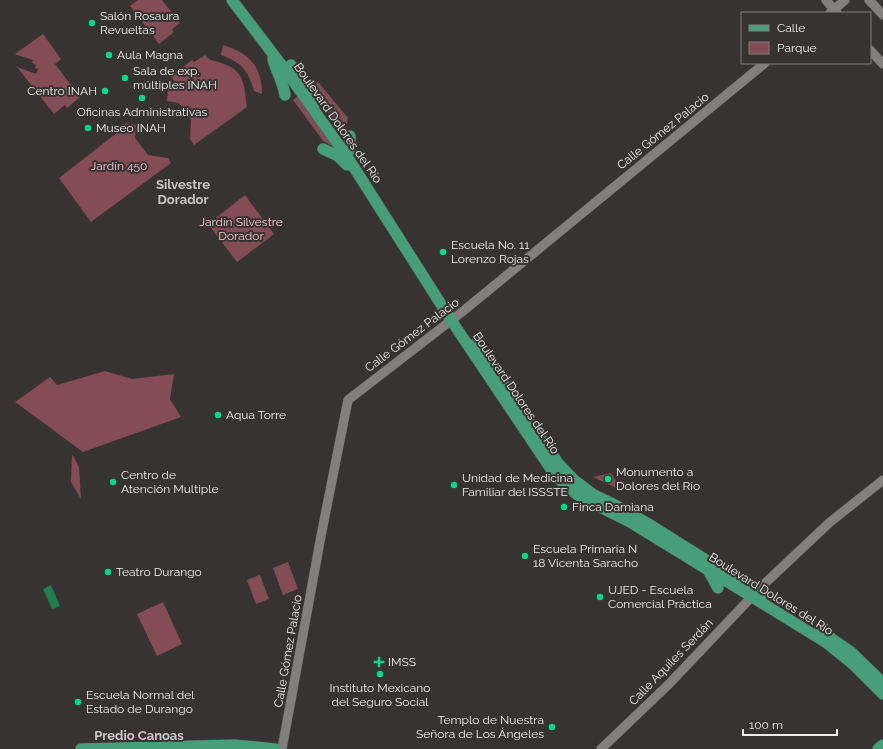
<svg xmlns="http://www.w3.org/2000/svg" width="883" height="749" viewBox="0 0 883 749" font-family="Raleway,sans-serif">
<rect width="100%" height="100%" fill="#383333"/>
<path fill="#844c54" d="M138,0H162L180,23L172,29L174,32L159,44L130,6Z
M43,34L61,59L55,64L80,97L67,108L65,105L54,114L17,67L36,74L38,69L35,68L36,65L32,63L33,60L15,54Z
M223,45C249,53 262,66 262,94L254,91C249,71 241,62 221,55Z
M205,55C209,61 214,60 221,63C245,70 244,85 247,107L194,145L190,139L191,120L179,103L167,101L168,90L177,85L171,77L192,60L194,62Z
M318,82L348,118L344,137L312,87Z
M299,95L337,149L323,141L293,100Z
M125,123L136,125L135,138L148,155L168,158L171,163L91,222L59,178L118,132L116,130Z
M245,195L274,234L237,262L208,224Z
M105,371L132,379L174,374L170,399L181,417L83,452L15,402L50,377L57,385Z
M72,454L79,467L81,499L71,482Z
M611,473L623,491L593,477Z
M288,562L298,589L283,595L273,568Z
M260,575L269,599L256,604L247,580Z
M163,602L182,644L157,656L137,614Z"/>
<path fill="#217e53" d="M51,585L60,606L52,609L43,589Z"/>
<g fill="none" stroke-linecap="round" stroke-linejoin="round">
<defs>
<path id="minor" d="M826,0L837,13
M869,0L883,15
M830,13L845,0
M870,50L883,64
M282,749L321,536L348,400L462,312L765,63
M601,749L669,684L761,587L829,523L883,480"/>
<path id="major" d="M232,0L286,71L348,158L451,320L555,475L566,486L582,498L630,522L827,643L854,665L883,694
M273,59C276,71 283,82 285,95
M291,65L317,102
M323,149L338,156L347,165
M350,150V136
M476,343L558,463L574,480L594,495L615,505L647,523L762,595
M709,572L718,588
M819,630L851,652L883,683
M81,749L235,745L275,749
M878,749L883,745"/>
</defs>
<use href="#minor" stroke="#555151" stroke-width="10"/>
<use href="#major" stroke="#555151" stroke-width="12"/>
<use href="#minor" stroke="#847f7f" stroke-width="9"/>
<use href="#major" stroke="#469f7a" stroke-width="11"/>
</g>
<g fill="#04d98b" stroke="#383333" stroke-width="1.5">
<circle cx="92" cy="23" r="4"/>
<circle cx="109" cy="55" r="4"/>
<circle cx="125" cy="78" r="4"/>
<circle cx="105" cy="91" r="4"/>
<circle cx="142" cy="98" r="4"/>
<circle cx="88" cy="128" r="4"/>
<circle cx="443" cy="252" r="4"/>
<circle cx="218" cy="415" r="4"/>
<circle cx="608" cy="479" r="4"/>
<circle cx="113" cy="482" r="4"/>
<circle cx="454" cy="485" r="4"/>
<circle cx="564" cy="507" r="4"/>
<circle cx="525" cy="556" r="4"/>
<circle cx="108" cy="572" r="4"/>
<circle cx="600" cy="597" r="4"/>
<path d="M377 656h4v4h4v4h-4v4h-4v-4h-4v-4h4z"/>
<circle cx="380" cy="674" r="4"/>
<circle cx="78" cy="702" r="4"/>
<circle cx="552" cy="727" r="4"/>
</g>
<g text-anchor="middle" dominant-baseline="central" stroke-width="4" stroke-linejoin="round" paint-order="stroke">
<g font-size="12" fill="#eeebeb" stroke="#383333" text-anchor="start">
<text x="100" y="16">Salón Rosaura<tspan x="100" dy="14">Revueltas</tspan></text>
<text x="117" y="55">Aula Magna</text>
<text x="133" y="71">Sala de exp.<tspan x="133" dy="14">múltiples INAH</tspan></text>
<text x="97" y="91" text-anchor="end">Centro INAH</text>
<text x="142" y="112" text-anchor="middle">Oficinas Administrativas</text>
<text x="96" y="128">Museo INAH</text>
<text x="451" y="245">Escuela No. 11<tspan x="451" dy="14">Lorenzo Rojas</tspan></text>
<text x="226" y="415">Aqua Torre</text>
<text x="616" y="472">Monumento a<tspan x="616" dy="14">Dolores del Río</tspan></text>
<text x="121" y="475">Centro de<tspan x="121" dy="14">Atención Multiple</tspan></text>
<text x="462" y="478">Unidad de Medicina<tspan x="462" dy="14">Familiar del ISSSTE</tspan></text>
<text x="572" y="507">Finca Damiana</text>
<text x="533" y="549">Escuela Primaria N<tspan x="533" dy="14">18 Vicenta Saracho</tspan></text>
<text x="116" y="572">Teatro Durango</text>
<text x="608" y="590">UJED - Escuela<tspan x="608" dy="14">Comercial Práctica</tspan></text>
<text x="388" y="662">IMSS</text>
<text x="380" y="688" text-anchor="middle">Instituto Mexicano<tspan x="380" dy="14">del Seguro Social</tspan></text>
<text x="86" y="695">Escuela Normal del<tspan x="86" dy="14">Estado de Durango</tspan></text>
<text x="544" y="720" text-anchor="end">Templo de Nuestra<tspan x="544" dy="14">Señora de Los Ángeles</tspan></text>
</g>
<g font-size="12" fill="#eeebeb" stroke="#383333">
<text transform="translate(338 123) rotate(55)">Boulevard Dolores del Río</text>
<text transform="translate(663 131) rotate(-39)">Calle Gómez Palacio</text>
<text transform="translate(412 335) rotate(-37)">Calle Gómez Palacio</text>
<text transform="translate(516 393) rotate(56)">Boulevard Dolores del Río</text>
<text transform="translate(771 594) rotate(32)">Boulevard Dolores del Río</text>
<text transform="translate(288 651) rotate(-80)">Calle Gómez Palacio</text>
<text transform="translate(671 662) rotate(-46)">Calle Aquiles Serdán</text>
</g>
<g font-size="12" fill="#f7c7cc" stroke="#383333">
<text x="119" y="166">Jardín 450</text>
<text x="241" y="222">Jardín Silvestre<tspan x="241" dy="14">Dorador</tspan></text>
</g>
<g font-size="13" font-weight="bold" fill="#cbc5c6" stroke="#383333">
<text x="183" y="184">Silvestre<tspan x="183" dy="15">Dorador</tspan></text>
<text x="139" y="735">Predio Canoas</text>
</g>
</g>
<rect x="741" y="12" width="130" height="52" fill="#383333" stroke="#817d7d"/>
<rect x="749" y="25" width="20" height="6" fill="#469f7a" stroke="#817d7d"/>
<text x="777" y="32" font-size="12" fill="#eeebeb">Calle</text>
<rect x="749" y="42" width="20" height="12" fill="#844c54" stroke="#817d7d"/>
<text x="777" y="52" font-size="12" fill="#eeebeb">Parque</text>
<path d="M743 729v6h94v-6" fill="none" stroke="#eeebeb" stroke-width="2"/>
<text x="749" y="729" font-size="12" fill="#eeebeb" stroke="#383333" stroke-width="3" paint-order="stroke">100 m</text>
</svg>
